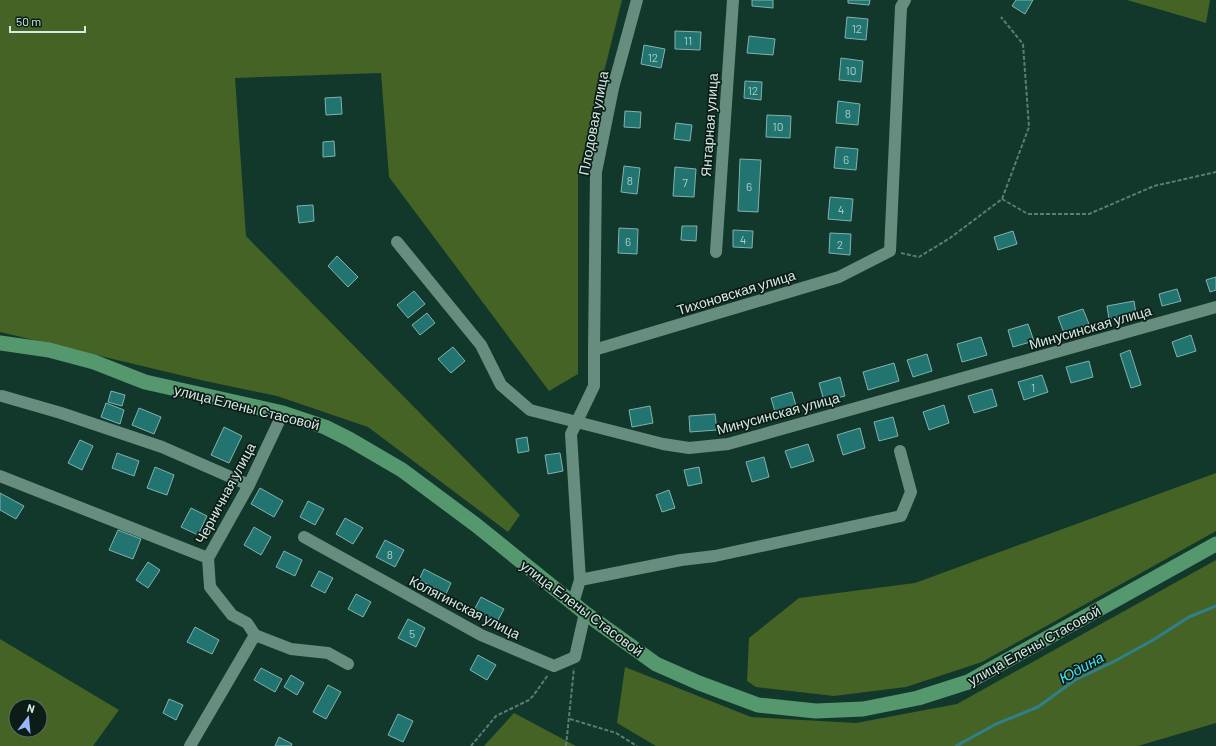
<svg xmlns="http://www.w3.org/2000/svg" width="1216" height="746" viewBox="0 0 1216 746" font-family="Barlow,sans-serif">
<rect width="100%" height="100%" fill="#12382c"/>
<path fill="#446324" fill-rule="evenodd" d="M0,0H622L578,175V374L549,391L389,177L381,73L235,78L246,236L520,515L508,532L368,427L277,396L205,381L0,332Z
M1127,0H1210L1206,23Z
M1216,473V531L982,662L906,687L834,696L756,687L747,681L749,638L799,598L915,583Z
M1216,560V723L1138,746H656L617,723L625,667L751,717L856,723L957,704Z
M0,639L119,710L93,746H0ZM16,706H40V730H16Z
M514,713L576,746H484Z"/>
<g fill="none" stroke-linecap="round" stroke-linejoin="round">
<path stroke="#30808b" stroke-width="3" d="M956,746L996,724L1038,707L1075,680L1113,662L1153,640L1189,617L1216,606"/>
</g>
<path fill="#21746f" stroke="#84b1ad" d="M752,0H773V8L752,6Z
M848,0H870L869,5L848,3Z
M1016,0H1033L1025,14L1012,6Z
M847,17L868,19L866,40L845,38Z
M675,31L701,32L700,50L675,49Z
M749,36L775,39L773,55L747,53Z
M644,45L665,49L661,68L641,64Z
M841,58L863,61L861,82L839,80Z
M745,81L762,82L761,100L744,98Z
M341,97L342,114L326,115L325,98Z
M838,101L860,104L858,125L836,123Z
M625,111L641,112L640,128L624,127Z
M767,115L791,116L790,138L766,137Z
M676,123L692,125L690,141L674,139Z
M334,141L335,156L323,157V142Z
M836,147L858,149L856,170L834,168Z
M740,159L761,160L758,212L738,211Z
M624,166L640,168L637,194L621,192Z
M675,167L696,169L694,197L673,196Z
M830,197L853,199L851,221L828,219Z
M313,205L314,221L299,223L297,206Z
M682,226H697L696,241L681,240Z
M619,228L638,229L637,254L618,253Z
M733,230L753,231L752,248L733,247Z
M1013,231L1017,244L998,250L994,237Z
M830,233L851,234L850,255L829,253Z
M337,256L358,277L348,287L328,266Z
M1216,277V290L1210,292L1206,280Z
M1177,289L1181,301L1162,306L1159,294Z
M414,291L425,304L408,318L397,305Z
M1134,301L1136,314L1109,319L1107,306Z
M1083,309L1089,324L1064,333L1058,317Z
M427,313L435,323L420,335L412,325Z
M1028,324L1034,341L1013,347L1008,330Z
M1191,335L1196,351L1177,357L1172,342Z
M981,337L987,355L962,362L957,344Z
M453,347L465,361L451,373L438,359Z
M1130,350L1141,385L1131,388L1120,354Z
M927,354L932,371L913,377L907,360Z
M1089,361L1093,377L1071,383L1066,367Z
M894,363L899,381L868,390L863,372Z
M1042,375L1048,392L1024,400L1018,382Z
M840,377L845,396L824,401L819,383Z
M992,389L997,406L974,413L968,396Z
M111,391L125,395L122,406L108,402Z
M792,392L797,409L776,415L771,398Z
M106,403L124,410L120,424L101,417Z
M944,405L949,423L929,430L923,412Z
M650,406L653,423L632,427L629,410Z
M139,408L161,417L154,434L132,425Z
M715,414L717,430L690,432L689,416Z
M893,417L898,436L879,441L874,422Z
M224,427L242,436L229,463L211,455Z
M860,428L865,448L843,455L837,435Z
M527,437L529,451L518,453L516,439Z
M80,440L93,446L82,470L68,463Z
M808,444L814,461L791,468L785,451Z
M117,453L139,461L134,476L112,468Z
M560,453L563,471L548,474L545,455Z
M764,457L769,477L752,482L746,462Z
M155,467L174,475L167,495L147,488Z
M699,467L702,483L688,486L684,470Z
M260,488L283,501L274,517L251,504Z
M669,490L675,508L662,512L656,495Z
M0,493L24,506L16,519L0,510Z
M308,501L324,509L315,525L300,517Z
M191,508L207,516L198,535L181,527Z
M345,518L363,528L353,544L336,534Z
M254,527L271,537L261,555L244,545Z
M118,530L141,539L133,559L109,550Z
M385,540L404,550L395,567L376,557Z
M284,551L302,560L295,576L276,567Z
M148,562L160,570L148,588L136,580Z
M424,569L451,583L446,594L419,580Z
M319,571L333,578L325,593L311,586Z
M356,594L371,602L363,617L348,609Z
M481,597L504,609L497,622L474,610Z
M408,619L425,628L416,647L398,638Z
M195,627L219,640L212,654L187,642Z
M478,655L496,665L487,680L470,670Z
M261,668L282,679L275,692L254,680Z
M291,675L304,683L297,695L284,687Z
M328,685L341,692L326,719L313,712Z
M169,699L183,705L176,720L163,713Z
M398,714L413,721L403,742L388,735Z
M279,737L292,744L291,746H275Z"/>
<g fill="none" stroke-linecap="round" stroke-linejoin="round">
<path stroke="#5d7d72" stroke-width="2" stroke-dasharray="4 2" stroke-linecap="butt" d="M1002,199L1028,214H1089L1154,186L1216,172
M901,253L919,257L950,238L1002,199L1029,127L1023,44L1001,17
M570,719L616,733L637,746
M471,746L496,716L529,700L533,696L548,675
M566,746L574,668"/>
<path stroke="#668d7e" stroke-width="12" d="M397,242L481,345L501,385L530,410L663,444L689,448L728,444L1216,307
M716,252L733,0
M594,350L596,172L613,88L637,0
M2,396L61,413L162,447L249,485
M0,476L208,558
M304,537L481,635L554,666L575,657L585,613
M580,580L681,560L715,556L901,516L911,492L900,451
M573,603L580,580L571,434L594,386V350L839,277L890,251L901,7L905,0
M255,635L291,649L328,653L348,664
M190,746L255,635L247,623L232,615L210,587L208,558L249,485L283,413"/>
<path stroke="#55986d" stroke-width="15" d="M0,343L49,350L94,362L145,382L283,413L325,427L349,439L402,470L476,525L585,613L656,664L699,683L758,705L816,711L863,709L918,698L968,682L1216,544"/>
</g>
<g text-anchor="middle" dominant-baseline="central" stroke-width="3.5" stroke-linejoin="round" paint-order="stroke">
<g font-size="12" fill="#a8ccc4">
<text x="857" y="28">12</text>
<text x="688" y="40">11</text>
<text x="653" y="57">12</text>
<text x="851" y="70">10</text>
<text x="753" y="90">12</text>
<text x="848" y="113">8</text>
<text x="778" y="126">10</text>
<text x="846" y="159">6</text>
<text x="630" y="180">8</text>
<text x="685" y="182">7</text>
<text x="749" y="186">6</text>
<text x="841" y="209">4</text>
<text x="743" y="239">4</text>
<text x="628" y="241">6</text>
<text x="840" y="244">2</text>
<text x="1033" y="387">1</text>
<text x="390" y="554">8</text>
<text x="412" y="633">5</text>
</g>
<g font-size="14" fill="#d5eae1" stroke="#0c1c17">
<text transform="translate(593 123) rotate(-79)">Плодовая улица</text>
<text transform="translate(709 125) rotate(-86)">Янтарная улица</text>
<text transform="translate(736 292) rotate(-17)">Тихоновская улица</text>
<text transform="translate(1090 327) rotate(-16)">Минусинская улица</text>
<text transform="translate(247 407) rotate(14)">улица Елены Стасовой</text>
<text transform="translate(778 413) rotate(-15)">Минусинская улица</text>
<text transform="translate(225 493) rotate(-62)">Черничная улица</text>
<text transform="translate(465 607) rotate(27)">Колягинская улица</text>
<text transform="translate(582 608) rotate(37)">улица Елены Стасовой</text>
<text transform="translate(1034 645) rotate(-29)">улица Елены Стасовой</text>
</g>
<g font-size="15" font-style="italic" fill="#44def2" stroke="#0c1c17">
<text transform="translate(1081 667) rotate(-29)">Юдина</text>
</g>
</g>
<g transform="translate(28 718) rotate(16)"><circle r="19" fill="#0c1c17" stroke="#5c6e68"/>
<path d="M0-3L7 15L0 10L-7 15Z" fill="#96b6fd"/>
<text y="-6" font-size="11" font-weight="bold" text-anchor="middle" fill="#d5eae1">N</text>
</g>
<path d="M10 26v6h75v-6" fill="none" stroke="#d5eae1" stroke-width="2"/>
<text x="16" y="26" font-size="12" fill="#d5eae1" stroke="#0c1c17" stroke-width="3" paint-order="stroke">50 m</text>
</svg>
